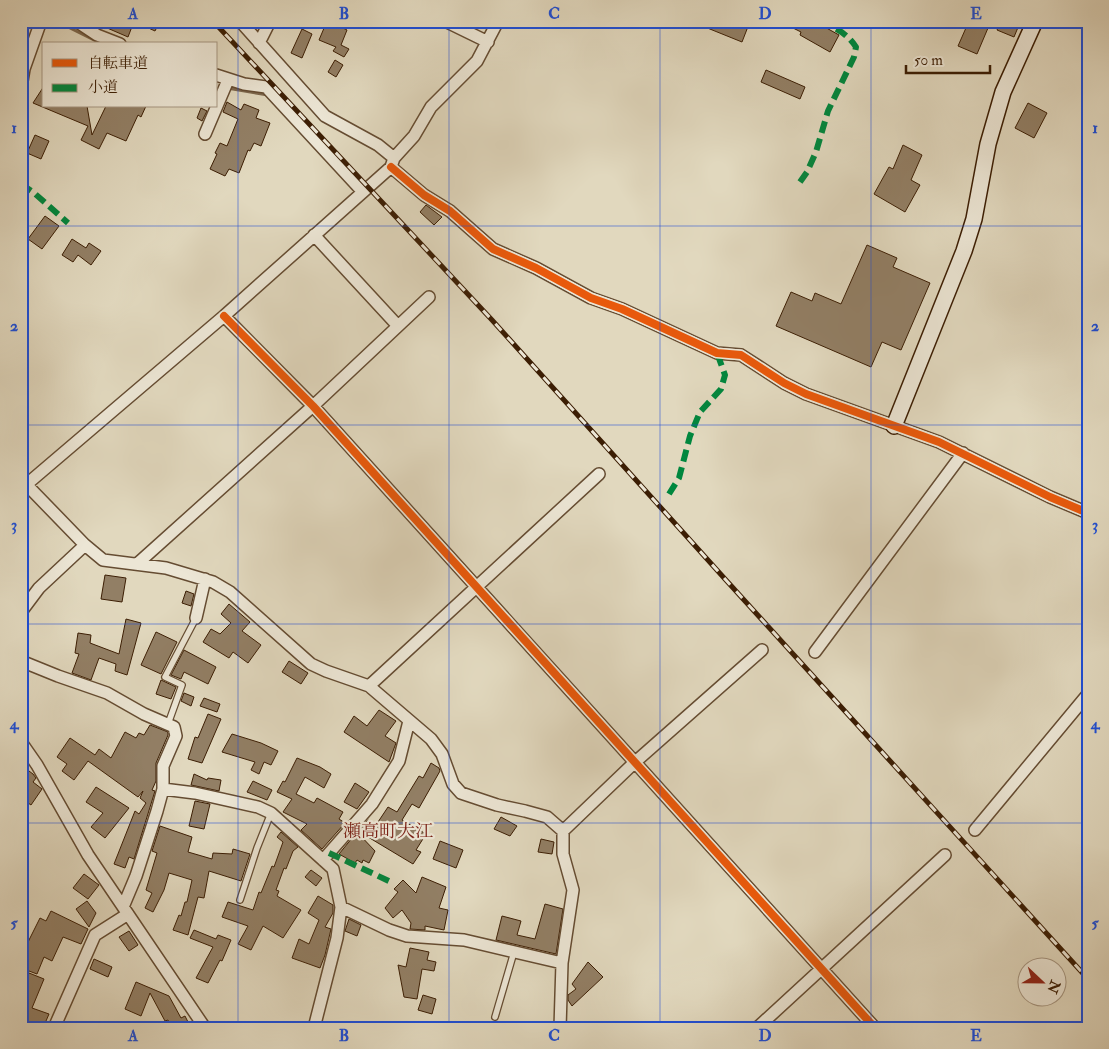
<svg xmlns="http://www.w3.org/2000/svg" width="1109" height="1049" viewBox="0 0 1109 1049" font-family="'IM FELL Double Pica','Noto Serif JP',serif">
<rect width="100%" height="100%" fill="#e1d8be"/>
<filter id="stains"><feTurbulence type="fractalNoise" baseFrequency=".004" numOctaves="4"/><feColorMatrix values="0 0 0 0 .2 0 0 0 0 .09 0 0 0 0 .02 0 0 0 .5 -.17"/></filter>
<radialGradient id="worn" r=".72"><stop offset=".6" stop-color="#630" stop-opacity="0"/><stop offset="1" stop-color="#630" stop-opacity=".3"/></radialGradient>
<g fill="none" stroke-linecap="round" stroke-linejoin="round">
<path stroke="#7d684e" stroke-width="3" d="M56,21L102,44
M227,88L268,95"/>
</g>
<path fill="#927f65" stroke="#3c1e04" d="M91,21H127L133,24L128,37Z
M133,21H160L155,31Z
M327,21H346L343,28L347,30L341,45L349,49L344,57L333,51L336,47L319,40Z
M690,21H743L749,24L742,42Z
M779,21H814L839,35L830,52L800,35L801,32Z
M969,21L988,28L977,54L958,46Z
M1001,21H1010L1019,25L1014,37L997,30Z
M302,29L312,34L302,58L291,53Z
M335,60L343,65L336,77L328,72Z
M766,70L805,87L800,99L761,82Z
M44,86V106H87L92,135L106,106H146L141,117L138,115L126,141L107,133L99,149L81,140L88,126L33,103Z
M227,102L241,110L244,104L259,110L256,118L270,123L261,146L254,143L250,151L248,150L239,173L229,169L225,176L210,169L217,154L215,153L220,143L227,146L238,119L223,112Z
M1028,103L1047,113L1034,138L1015,128Z
M201,108L207,111L202,121L197,118Z
M35,135L49,141L41,159L27,153Z
M903,145L922,155L911,180L920,185L905,212L874,194L889,167L893,169Z
M426,205L442,217L434,225L420,212Z
M45,216L59,226L42,249L28,239Z
M72,239L86,248L89,243L101,251L91,265L78,255L73,262L62,255Z
M867,245L897,258L893,267L930,283L901,350L882,342L871,367L776,326L791,292L812,301L815,293L841,304Z
M105,575L126,578L122,602L101,599Z
M186,591L194,594L191,606L182,603Z
M229,604L250,622L242,631L261,645L248,663L233,652L229,658L203,642L211,629L220,634L231,623L221,614Z
M126,619L141,623L127,675L115,671L116,664L99,658L91,680L72,673L79,654L75,653L78,633L91,635L90,643L119,654Z
M156,632L177,642L161,674L141,665Z
M184,650L216,667L208,684L184,672L181,679L171,675Z
M289,661L308,673L301,684L282,672Z
M161,680L176,687L171,699L156,694Z
M184,693L194,697L191,706L181,701Z
M204,698L220,704L217,712L200,706Z
M379,710L396,721L385,736L396,743L389,762L344,732L354,716L367,726Z
M208,714L221,719L202,763L188,759L195,737L198,738Z
M150,725L168,732V735L156,763V781L152,790L155,791L134,859L129,857L125,868L114,864L135,811L139,814L146,803L140,798L143,791L138,797L88,761L74,780L62,771L67,764L57,757L70,738L95,755L99,749L111,758L125,732L136,738L139,733L144,735Z
M232,734L261,743L278,751L271,765L264,762L259,774L251,770L255,762L222,752Z
M297,758L320,767L331,774L324,788L305,777L296,794L314,803L317,798L343,812L339,819L345,823L322,849L301,830L307,824L283,812L292,799L277,792L283,781L285,782Z
M431,763L439,768L440,771L419,808L412,804L402,820L426,834L416,850L421,852L413,864L358,831L368,820L376,825L388,807L397,812L419,776L423,778Z
M21,765L33,774L36,778L33,782L42,789L31,805L21,798Z
M194,774L207,780L208,778L221,780L219,791L191,785Z
M253,781L272,790L267,800L247,792Z
M355,783L369,792L357,809L344,802Z
M96,787L129,808L105,838L91,827L103,813L86,802Z
M195,801L210,804L204,829L189,826Z
M501,817L517,826L510,836L494,829Z
M160,826L192,837L188,852L212,859L213,853L232,854L233,849L250,854L241,881L209,871L204,898L198,897L188,935L173,930L179,915L181,916L185,902H187L192,880L169,873L164,890L153,912L145,908L152,893L146,890L157,853L152,851Z
M281,832L298,847L293,851L286,869L284,868L276,890L279,891L277,896L301,910L283,938L263,926L251,950L238,944L248,926L222,917L228,902L253,910L259,892L261,893L272,866L274,867L283,842L277,837Z
M357,832L375,851L369,863L363,860L362,863L357,860L355,863L339,854Z
M541,839L554,842L552,854L538,852Z
M440,841L463,850L456,868L433,859Z
M311,870L322,878L316,886L305,877Z
M84,874L99,885L88,899L73,888Z
M422,877L446,887L439,908L448,910L444,930L425,926V930L410,929L411,923L402,910L393,918L385,908L398,892L394,889L403,880L416,893Z
M318,896L333,905V913L325,927L331,929L325,955L320,968L292,958L299,939L309,944L319,920L308,913Z
M87,901L96,913L89,927L76,909Z
M545,904L563,909L556,954L496,940L502,916L521,921L517,935L535,939Z
M51,911L88,929L81,944L63,937L52,961L44,957L37,974L21,968V961L29,940L40,918L46,921Z
M349,919L361,925L357,936L345,931Z
M194,930L216,939L218,935L231,940L222,961L220,960L208,983L196,978L213,947L190,938Z
M129,931L138,945L129,951L119,937Z
M410,948L429,952L427,960L436,962L434,971L422,969L417,999L404,997L398,965L406,967Z
M94,959L112,967L108,977L90,969Z
M588,962L603,977L572,1006L568,1000V995L576,989L572,984Z
M29,973L44,979L32,1008L49,1014L43,1028H21V992Z
M136,982L169,996L181,1018L185,1016L191,1028H171L168,1020L165,1021L150,993L141,1016L125,1009Z
M423,995L436,999L432,1014L418,1010Z"/>
<g fill="none" stroke-linecap="round" stroke-linejoin="round">
<defs>
<path id="lane" d="M168,724L182,685L165,677L196,618
M240,900L257,848L271,813
M495,1017L514,952"/>
<path id="street" d="M76,21L97,35L120,44
M240,21L325,116L378,145L394,158
M445,21L488,42
M259,43L270,21
M216,75L244,84L266,87L363,192
M21,87L24,69L41,21
M205,134L228,80
M391,167L424,195L450,211L493,249L536,268L591,298L622,309L717,353L741,355L784,383L806,394L939,442L1050,497L1088,513
M314,235L398,326
M224,316L313,406L875,1028
M21,479L85,545L103,560L166,568L213,582L230,592L311,664L326,671L369,686L431,739L442,754L453,784L461,793L497,805L525,811L547,817L563,831
M27,484L224,316L391,167L394,158L414,136L431,107L477,61L498,21
M137,564L313,406L429,297
M21,612L39,588L85,545
M196,618L205,579
M815,652L963,453
M21,661L58,676L107,693L144,714L174,727L176,736L163,766V789L157,811L136,876L123,907
M369,686L599,474
M21,742L37,765L88,855L205,1028
M163,789L195,793L258,807L271,813L333,869L341,907L337,938L314,1028
M975,830L1088,694
M323,860L372,804L399,761L409,721
M341,907L389,930L407,936L464,940L562,963
M54,1028L95,935L128,914
M560,1028L562,963L573,890L563,854V831L634,763L762,650
M757,1028L945,855"/>
<path id="secondary" d="M894,426L964,251L974,219L988,144L1003,92L1035,21"/>
</defs>
<use href="#lane" stroke="#654c32" stroke-width="8"/>
<use href="#street" stroke="#654c32" stroke-width="14"/>
<use href="#secondary" stroke="#3c1e04" stroke-width="18"/>
<use href="#lane" stroke="#ece6d5" stroke-width="5.5"/>
<use href="#street" stroke="#ece6d5" stroke-width="11"/>
<use href="#secondary" stroke="#ece6d5" stroke-width="15"/>
<defs>
<path id="rail" d="M213,21L492,320L725,579L1088,979"/>
</defs>
<use href="#rail" stroke="#3c1e04" stroke-width="5"/>
<use href="#rail" stroke="#ece6d5" stroke-width="3" stroke-dasharray="9" stroke-linecap="butt"/>
<path stroke="#00873e" stroke-width="6" stroke-dasharray="12 6" stroke-linecap="butt" d="M800,182L807,172L816,152L828,111L854,57L856,47C847,33 834,27 819,21
M21,184L33,192L68,223
M669,494L679,478L690,436L700,412L721,389L725,375L717,353
M329,853L391,882"/>
<defs>
<path id="cycleway" d="M391,167L424,195L450,211L493,249L536,268L591,298L622,309L717,353L741,355L784,383L806,394L939,442L1050,497L1088,513
M224,316L313,406L875,1028"/>
</defs>
<use href="#cycleway" stroke="#ece6d5" stroke-width="11"/>
<use href="#cycleway" stroke="#e8590c" stroke-width="8"/>
</g>
<path fill="none" stroke="#1d4ed8" stroke-width="1" stroke-opacity="0.55" d="M238,21V1028M449,21V1028M660,21V1028M871,21V1028M21,226H1088M21,425H1088M21,624H1088M21,823H1088"/>
<g text-anchor="middle" dominant-baseline="central" stroke-width="4.5" stroke-linejoin="round" paint-order="stroke">
<g font-size="18" fill="#7a1f14" stroke="#ece6d5">
<text x="388" y="831">瀬高町大江</text>
</g>
</g>
<rect width="1109" height="1049" fill="none" stroke="#e1d8be" stroke-width="55"/>
<rect x="42" y="42" width="175" height="65" fill="#ece6d5" stroke="#a69681"/>
<rect x="52" y="59" width="25" height="8" fill="#e8590c" stroke="#a69681"/>
<text x="88" y="68" font-size="15" fill="#3c1e04">自転車道</text>
<rect x="52" y="84" width="25" height="8" fill="#00873e" stroke="#a69681"/>
<text x="88" y="92" font-size="15" fill="#3c1e04">小道</text>
<g transform="translate(1042 982) rotate(112)"><circle r="24" fill="#ece6d5" stroke="#a69681"/>
<path d="M0-4L9 19L0 12L-9 19Z" fill="#8f2418"/>
<text y="-8" font-size="14" font-weight="bold" text-anchor="middle" fill="#3c1e04">N</text>
</g>
<path d="M906 65v8h84v-8" fill="none" stroke="#3c1e04" stroke-width="2.5"/>
<text x="914" y="65" font-size="15" fill="#3c1e04" stroke="#ece6d5" stroke-width="4" paint-order="stroke">50 m</text>
<rect x="28" y="28" width="1054" height="994" fill="none" stroke="#1d4ed8" stroke-width="2"/>
<g font-size="16" text-anchor="middle" font-weight="bold" fill="#1d4ed8">
<text x="133" y="19">A</text>
<text x="344" y="19">B</text>
<text x="554" y="19">C</text>
<text x="765" y="19">D</text>
<text x="976" y="19">E</text>
<text x="14" y="133">1</text>
<text x="1095" y="133">1</text>
<text x="14" y="331">2</text>
<text x="1095" y="331">2</text>
<text x="14" y="530">3</text>
<text x="1095" y="530">3</text>
<text x="14" y="729">4</text>
<text x="1095" y="729">4</text>
<text x="14" y="928">5</text>
<text x="1095" y="928">5</text>
<text x="133" y="1041">A</text>
<text x="344" y="1041">B</text>
<text x="554" y="1041">C</text>
<text x="765" y="1041">D</text>
<text x="976" y="1041">E</text>
</g>
<rect width="100%" height="100%" filter="url(#stains)"/>
<rect width="100%" height="100%" fill="url(#worn)"/>
</svg>
